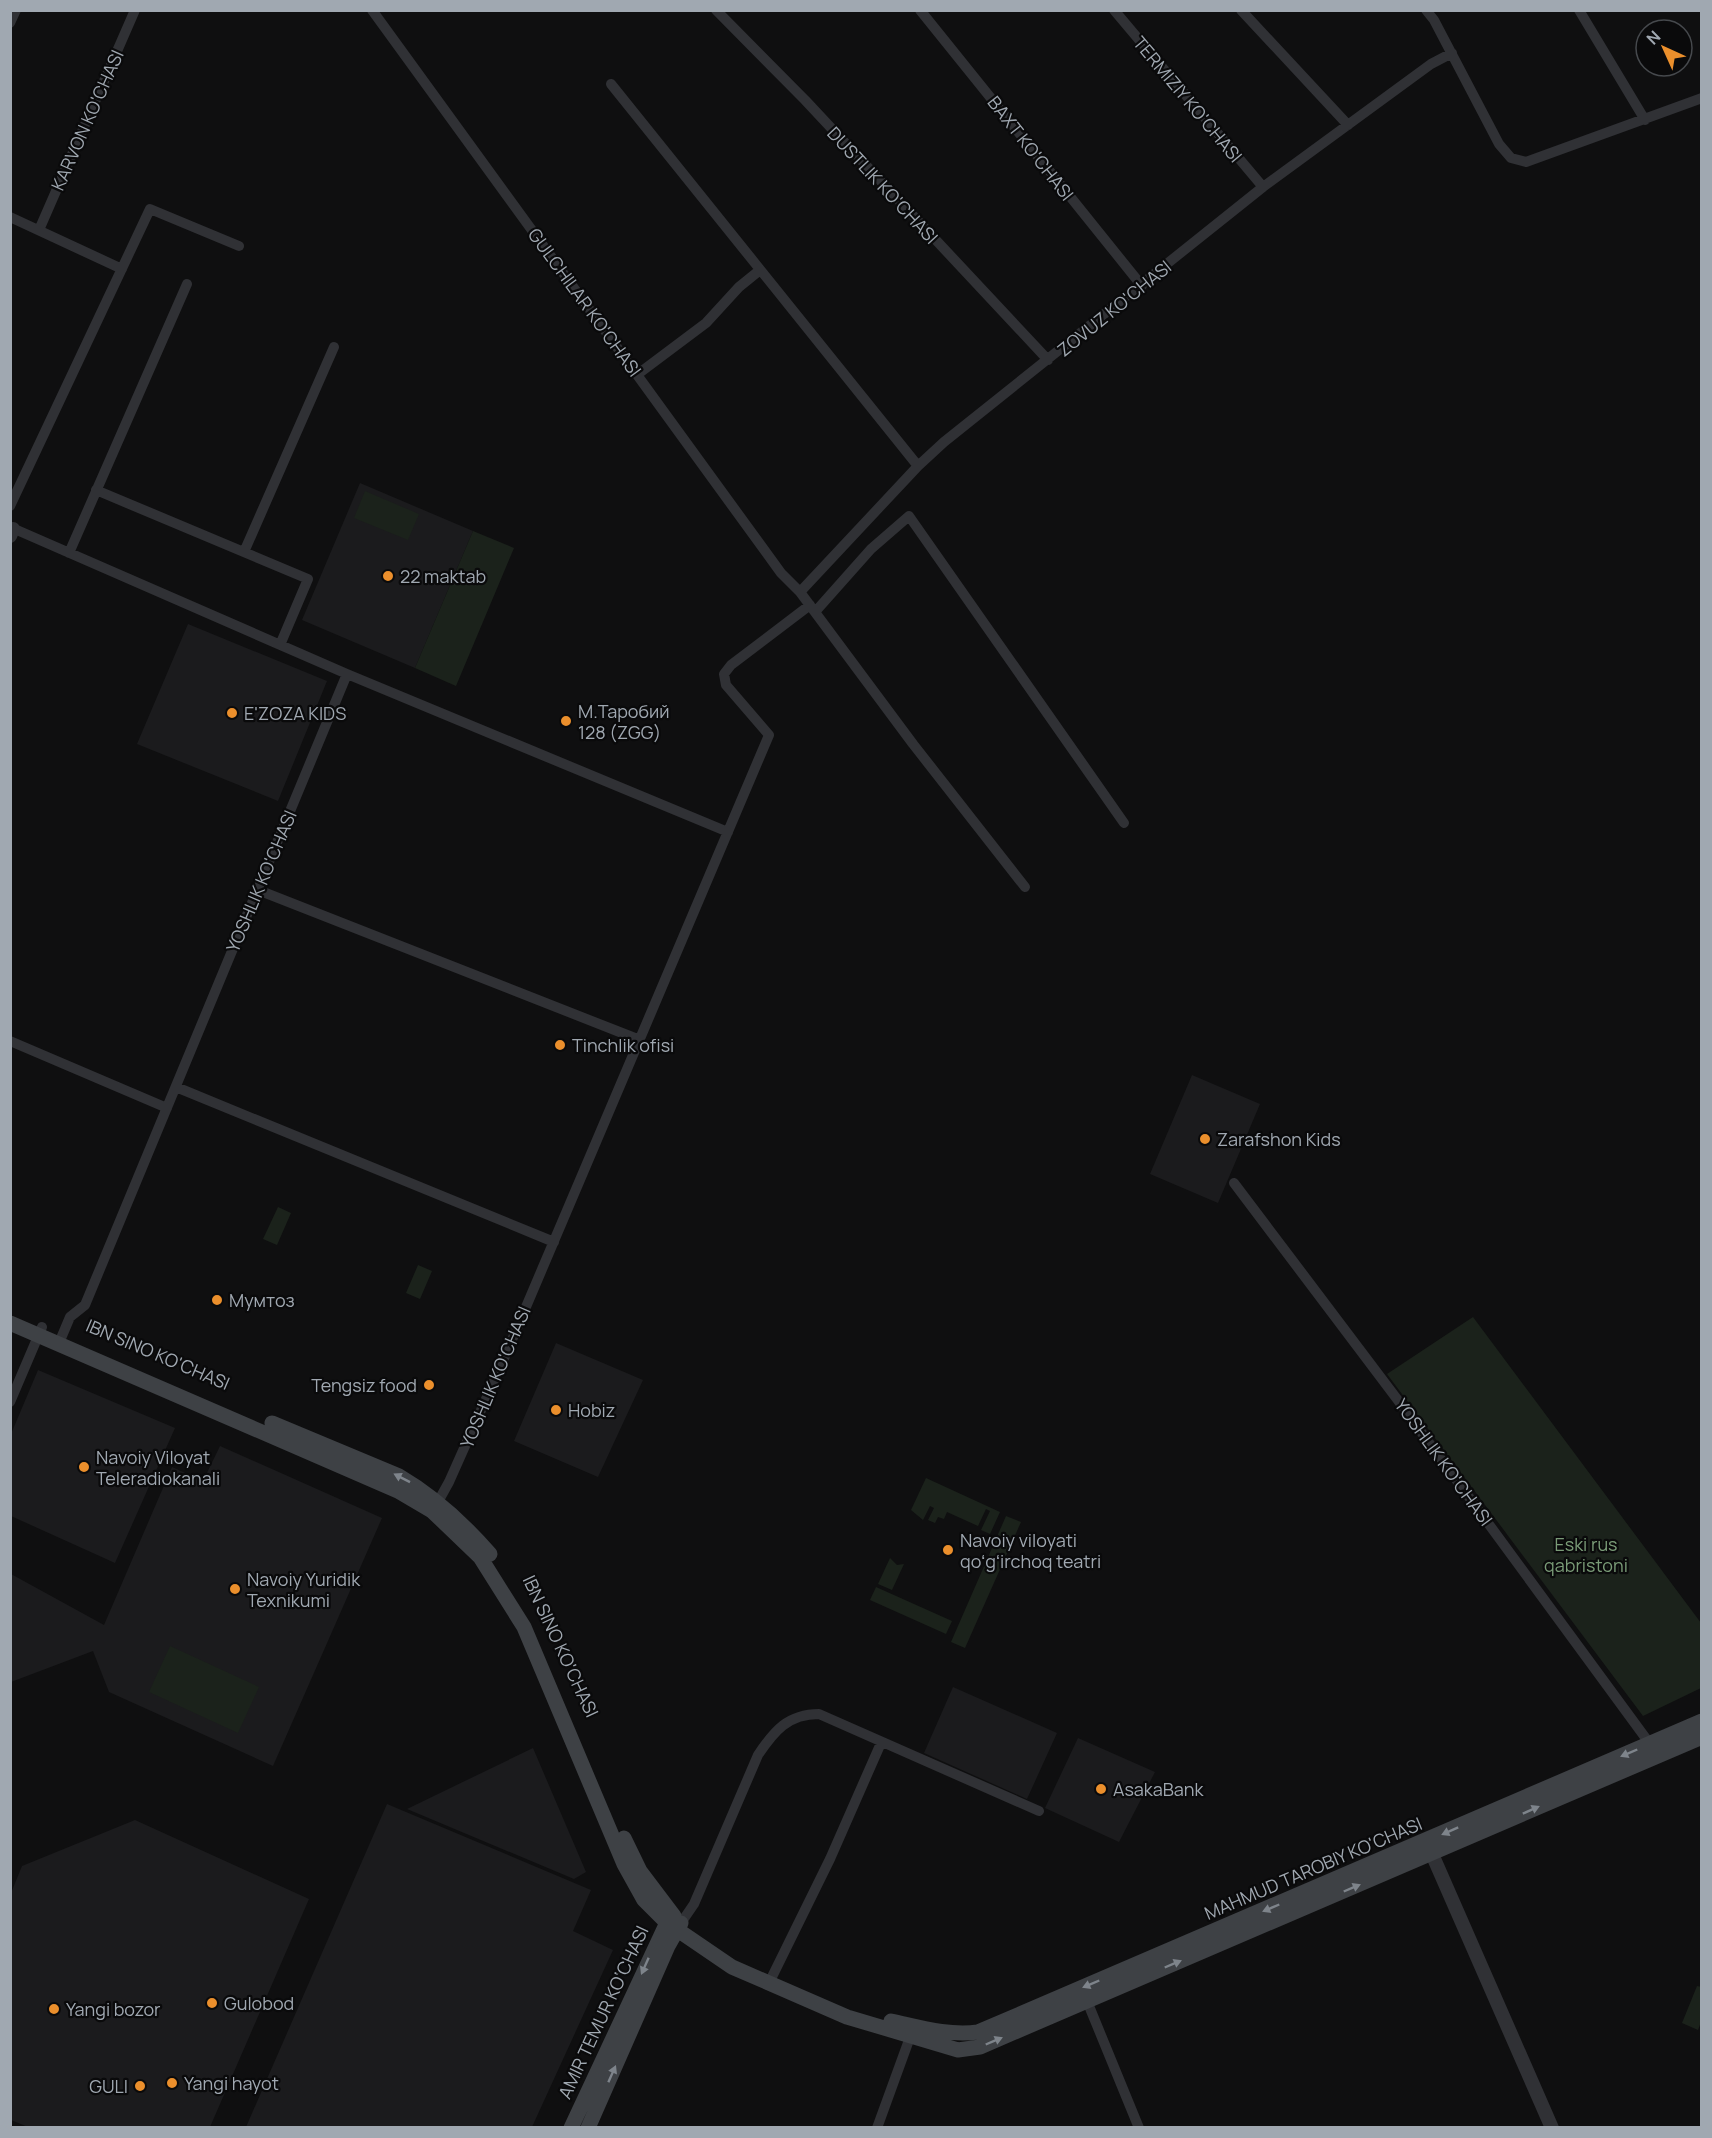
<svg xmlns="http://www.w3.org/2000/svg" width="1712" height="2138" viewBox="0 0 1712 2138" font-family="Manrope,sans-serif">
<rect width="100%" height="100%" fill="#0f0f10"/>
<path fill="#1b1b1d" d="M360,483L473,531L415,668L302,620Z
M188,624L327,681L278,801L137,744Z
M1192,1075L1260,1104L1218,1203L1150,1174Z
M556,1343L643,1380L598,1477L514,1441Z
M38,1370L175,1428L115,1563L11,1516V1434Z
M220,1446L382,1518L273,1766L109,1692L93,1651L11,1682V1574L104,1625L172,1467L203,1481Z
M953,1687L1057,1733L1027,1799L924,1753Z
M1078,1738L1155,1772L1119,1842L1045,1808Z
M533,1748L586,1872L574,1879L407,1809Z
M387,1804L591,1890L573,1931L613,1950L532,2127H246Z
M135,1820L309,1899L210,2127H28L11,2120V1893L22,1866Z"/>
<path fill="#1b221b" d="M365,491L419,514L408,540L354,518Z
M473,531L514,548L456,686L415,668Z
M278,1207L291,1213L277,1245L263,1239Z
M418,1265L432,1271L420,1299L406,1293Z
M1473,1317L1701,1623V1688L1643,1716L1387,1374Z
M926,1478L1000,1512L990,1534L981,1530L990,1511L986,1509L978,1526L947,1512L944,1519L938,1517L935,1523L928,1520L934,1508L930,1506L923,1520L911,1510Z
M1006,1516L1021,1522L965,1648L951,1642Z
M890,1558L897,1565L904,1564L892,1590L878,1584Z
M876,1587L952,1621L946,1634L870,1600Z
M170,1646L259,1687L238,1733L149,1692Z
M1697,1986L1702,1987L1701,2022L1698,2030L1682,2023Z"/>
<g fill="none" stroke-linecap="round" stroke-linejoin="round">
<path stroke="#303135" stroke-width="10" d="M372,10L781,573L800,592L913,744L1025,887
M716,10L805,100L1048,360
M920,10L1142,286
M1114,10L1263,187
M1241,10L1348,125
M1426,10L1434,20L1499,144L1511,158L1526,162L1702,98
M1579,10L1645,120
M10,23L16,10
M611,84L918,466
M10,217L122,269
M39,230L135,10
M638,374L706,323L739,287L760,270
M96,490L308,579L280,645
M10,506L150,209L239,246
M10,527L347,674L728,832
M244,552L334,347
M69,553L187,284
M800,592L918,466L944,442L1263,187L1431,64L1452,53
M815,612L871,549L909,516L1124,823
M258,890L640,1040
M10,1041L167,1108
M176,1087L554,1242
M1234,1183L1397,1399L1650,1744
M59,1343L70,1317L85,1305L347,674
M10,1402L42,1327
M434,1509L449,1482L506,1354L769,735L726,685L724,674L731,665L810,605
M681,1923L694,1904L758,1755C774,1731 788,1714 819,1714L1039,1811
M768,1985L830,1859L881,1743
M1087,2001L1139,2128
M877,2128L913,2029"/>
<path stroke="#303135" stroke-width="14" d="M10,536L13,529
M1432,1854L1552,2128"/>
<path stroke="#3e4145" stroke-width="15" d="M10,1323L398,1491L432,1511L480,1557L524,1627L624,1864L644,1900L666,1922L732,1967L847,2017L958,2050L980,2047L1702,1737
M272,1423L399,1476C435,1497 463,1523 490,1554
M624,1838L640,1871L674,1916
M891,2021C919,2027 948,2036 978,2032L1702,1721
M571,2128L671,1914
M588,2128L668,1946L681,1923"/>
</g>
<defs><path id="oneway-solid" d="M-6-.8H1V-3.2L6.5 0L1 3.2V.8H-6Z" transform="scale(1.5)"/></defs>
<g fill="#7e848b">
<use href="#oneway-solid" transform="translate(402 1478) rotate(-153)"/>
<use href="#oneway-solid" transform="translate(1629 1753) rotate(157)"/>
<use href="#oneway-solid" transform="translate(1531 1810) rotate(-24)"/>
<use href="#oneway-solid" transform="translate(1450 1831) rotate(156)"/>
<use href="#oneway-solid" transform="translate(1352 1888) rotate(-23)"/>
<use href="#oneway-solid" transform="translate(1271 1908) rotate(157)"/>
<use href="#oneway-solid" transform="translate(1173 1964) rotate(-23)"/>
<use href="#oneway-solid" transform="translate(645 1966) rotate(114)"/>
<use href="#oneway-solid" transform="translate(1091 1984) rotate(157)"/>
<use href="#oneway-solid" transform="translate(994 2041) rotate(-23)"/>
<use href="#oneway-solid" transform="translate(612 2074) rotate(-66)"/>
</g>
<g fill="#eb8f2c" stroke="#0a0a0b" stroke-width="2">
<circle cx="388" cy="576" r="6"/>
<circle cx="232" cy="713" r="6"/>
<circle cx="566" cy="721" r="6"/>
<circle cx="560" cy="1045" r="6"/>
<circle cx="1205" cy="1139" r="6"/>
<circle cx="217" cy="1300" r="6"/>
<circle cx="429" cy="1385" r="6"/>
<circle cx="556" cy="1410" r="6"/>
<circle cx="84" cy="1467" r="6"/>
<circle cx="948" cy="1550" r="6"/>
<circle cx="235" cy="1589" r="6"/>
<circle cx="1101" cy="1789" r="6"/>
<circle cx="212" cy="2003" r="6"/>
<circle cx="54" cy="2009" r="6"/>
<circle cx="172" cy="2083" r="6"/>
<circle cx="140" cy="2086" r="6"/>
</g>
<g text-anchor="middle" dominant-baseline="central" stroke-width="4.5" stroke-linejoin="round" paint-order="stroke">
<g font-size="18" fill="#a0a8b1" stroke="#0a0a0b">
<text transform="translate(1188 99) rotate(50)">TERMIZIY KO'CHASI</text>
<text transform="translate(87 120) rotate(-66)">KARVON KO'CHASI</text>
<text transform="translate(1031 148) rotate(52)">BAXT KO'CHASI</text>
<text transform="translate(883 185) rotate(47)">DUSTLIK KO'CHASI</text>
<text transform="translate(585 302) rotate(54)">GULCHILAR KO'CHASI</text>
<text transform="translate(1114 308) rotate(-39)">ZOVUZ KO'CHASI</text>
<text transform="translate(261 881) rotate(-67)">YOSHLIK KO'CHASI</text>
<text transform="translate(158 1354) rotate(23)">IBN SINO KO'CHASI</text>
<text transform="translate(495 1377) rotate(-67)">YOSHLIK KO'CHASI</text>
<text transform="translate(1444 1462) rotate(54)">YOSHLIK KO'CHASI</text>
<text transform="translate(561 1646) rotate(65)">IBN SINO KO'CHASI</text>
<text transform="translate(1313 1868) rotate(-23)">MAHMUD TAROBIY KO'CHASI</text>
<text transform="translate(603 2012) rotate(-65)">AMIR TEMUR KO‘CHASI</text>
</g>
<g font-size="18" fill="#a0a8b1" stroke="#0a0a0b" text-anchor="start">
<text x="400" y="576">22 maktab</text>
<text x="578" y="711">М.Таробий<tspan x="578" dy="21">128 (ZGG)</tspan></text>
<text x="244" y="713">E'ZOZA KIDS</text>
<text x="572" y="1045">Tinchlik ofisi</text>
<text x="1217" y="1139">Zarafshon Kids</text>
<text x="229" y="1300">Мумтоз</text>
<text x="417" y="1385" text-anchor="end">Tengsiz food</text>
<text x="568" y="1410">Hobiz</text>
<text x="96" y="1457">Navoiy Viloyat<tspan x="96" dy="21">Teleradiokanali</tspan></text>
<text x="960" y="1540">Navoiy viloyati<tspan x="960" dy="21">qoʻgʻirchoq teatri</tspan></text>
<text x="247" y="1579">Navoiy Yuridik<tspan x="247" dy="21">Texnikumi</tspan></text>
<text x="1113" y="1789">AsakaBank</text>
<text x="224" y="2003">Gulobod</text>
<text x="66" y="2009">Yangi bozor</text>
<text x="184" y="2083">Yangi hayot</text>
<text x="128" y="2086" text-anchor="end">GULI</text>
</g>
<g font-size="18" fill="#7a9b77" stroke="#0a0a0b">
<text x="1586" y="1544">Eski rus<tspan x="1586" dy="21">qabristoni</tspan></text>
</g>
</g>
<rect width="1712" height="2138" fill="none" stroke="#a0a8b1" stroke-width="24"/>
<g transform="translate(1664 48) rotate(315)"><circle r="28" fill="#0a0a0b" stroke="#46494d" stroke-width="1.5"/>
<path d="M0-4.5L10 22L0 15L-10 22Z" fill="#eb8f2c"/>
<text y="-9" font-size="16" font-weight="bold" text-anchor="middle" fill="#a0a8b1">N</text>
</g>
</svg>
